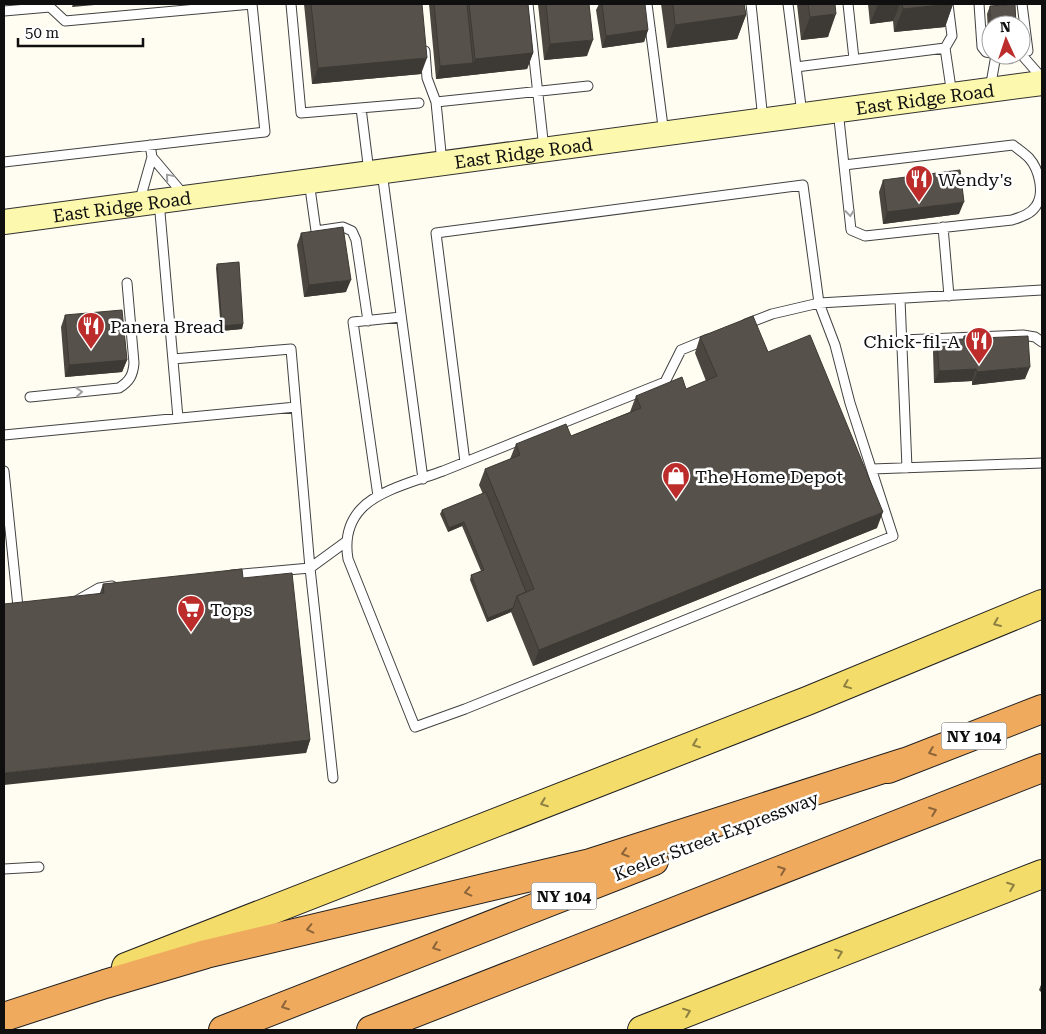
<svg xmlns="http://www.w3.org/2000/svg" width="1046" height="1034" viewBox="0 0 1046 1034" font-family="'Roboto Serif',serif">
<rect width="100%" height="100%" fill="#fffdf1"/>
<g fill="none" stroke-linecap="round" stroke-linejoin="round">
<defs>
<path id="service" d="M291,4L301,113L419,103
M528,4L544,149
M647,4L664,134
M751,4L763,120
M788,4L796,67
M848,4L854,59
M979,4L982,47L986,52L991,53
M4,11L50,7L65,21L252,4
M945,48L952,95
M425,51L427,78L436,102L442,163
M1021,52L1028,51L1022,4
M1021,54L1042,78
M990,89L996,55
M436,102L588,86
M361,108L369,172
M838,110L851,230L865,236L1012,220C1021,217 1031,214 1036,206C1045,193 1039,169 1029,158C1024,153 1018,149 1013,145L844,165
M802,114L796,67L945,48L952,36L948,4
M152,157L184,195
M4,162L265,132L252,4
M382,172L423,479
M309,181L316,231L343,227L352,231L356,240L368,321
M159,201L178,418
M139,203L152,157L150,145
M943,227L949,296
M900,299L907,468
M746,324L772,314L819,303L1042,290
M902,340L1023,335L1035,337L1042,342
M173,359L291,349L310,568L333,778
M30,397L119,388C130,381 133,375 134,363L127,283
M4,435L296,407
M465,462L436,233L803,185L819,303L835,345L850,403L893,536L465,709L415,727L348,559C345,541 348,523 361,509C378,490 419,480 443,471C517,441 591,411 665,382L681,350L708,339
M872,469L1042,463
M4,471L18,607
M378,496L353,322L401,317
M232,575L310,568L347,541
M78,600L99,588L112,586
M4,869L39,867"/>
<g id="secondary">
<path id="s1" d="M4,222L1042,83"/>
</g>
<path id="primary" d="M126,967L807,701L1042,604
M642,1030L1042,874"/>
<path id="motorway" d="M888,769L1042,709
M4,1017L105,984L206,954L590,863L905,762
M223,1030L654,861
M371,1030L1042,768"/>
</defs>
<use href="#service" stroke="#424242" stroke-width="11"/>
<use href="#secondary" stroke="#313131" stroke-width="26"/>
<use href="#primary" stroke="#202020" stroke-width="30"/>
<use href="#motorway" stroke="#202020" stroke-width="30"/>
<use href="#service" stroke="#fff" stroke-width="9"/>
<use href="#secondary" stroke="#fcf9ae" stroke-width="24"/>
<use href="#primary" stroke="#f4dc6b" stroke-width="28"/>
<use href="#motorway" stroke="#f0aa5d" stroke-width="28"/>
</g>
<path fill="#4b4640" d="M304,4H422L421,74L312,84Z
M429,4H528L533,53L527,69L436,79Z
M538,4H589L587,56L544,60Z
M599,4H602L648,30L644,42L602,48L596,10Z
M661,4H744L746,15L737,39L667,48Z
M797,4H835L828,37L801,40Z
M868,4H953L945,27L894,32L893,21L870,24Z
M990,6L991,49H989L987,14Z
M883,180L959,214L883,224L879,192Z
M301,233L346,292L304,297L297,245Z
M217,264L243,324L242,329L221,331L216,268Z
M65,315L127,360L122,372L65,377L61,327Z
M964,336L981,338L1025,379L972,385V381L934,383L933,352L937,340L963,339Z
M700,337L768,352L877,528L533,666L511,612L487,622L470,580L471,575L481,571L462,526L448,532L440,514L442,510L483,494L479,485L485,469L510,459L516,444L571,436L630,412L636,396L686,389L706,381L695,353Z
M243,578L310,740L306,753L100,593L103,584Z
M1042,982V993L1039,990Z"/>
<path fill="#3d3934" d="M73,4H106L72,7Z
M878,4H900L893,21L870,24Z
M953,4L945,27L894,32L903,9Z
M836,14L828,37L801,40L810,17Z
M746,15L737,39L667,48L675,25Z
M648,30L644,42L602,48L606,36Z
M593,40L587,56L544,60L550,44Z
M533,53L527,69L436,79L440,66L473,63L475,59Z
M427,58L421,74L312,84L318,68Z
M964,202L959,214L883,224L887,212Z
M351,280L346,292L304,297L309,285Z
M243,324L242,329L221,331L222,326Z
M127,360L122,372L65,377L69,365Z
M1030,367L1025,379L972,385L977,372Z
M976,369L972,381L934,383L939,371Z
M883,512L877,528L533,666L539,650Z
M464,522L462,526L448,532L449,528Z
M513,608L511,612L487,622L488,618Z
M310,740L306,753L4,785V773Z"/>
<path fill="#57514b" stroke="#3d3934" d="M311,4H422L427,58L318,68Z
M434,4H467L473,63L440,66Z
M469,4H528L533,53L475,59Z
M546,4H589L593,40L550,44Z
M602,4H645L648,30L606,36Z
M673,4H744L746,15L675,25Z
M808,4H835L836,14L810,17Z
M902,4H951L903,9Z
M1015,4L1016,25H991L990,6Z
M960,170L964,202L887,212L883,180Z
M343,227L351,280L309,285L301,233Z
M239,262L243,324L222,326L217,264Z
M122,310L127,360L69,365L65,315Z
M753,316L768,352L810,335L883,512L539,650L517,596L534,589L485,469L520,455L516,444L566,424L571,436L641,408L636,396L682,377L686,389L717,376L700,337Z
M980,335L981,338L1028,336L1030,367L977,372L976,369L939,371L937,340L964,339V336Z
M486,492L526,592L517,596L513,608L488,618L471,575L484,570L464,522L449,528L442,510Z
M242,569L243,578L292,573L310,740L4,773V604L104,593L103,584Z"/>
<defs><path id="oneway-chevron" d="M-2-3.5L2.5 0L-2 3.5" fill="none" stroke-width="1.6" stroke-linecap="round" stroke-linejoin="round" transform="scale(1.25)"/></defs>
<g stroke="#9f9f9f">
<use href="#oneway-chevron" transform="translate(169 177) rotate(-130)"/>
<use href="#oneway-chevron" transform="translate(850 213) rotate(83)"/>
<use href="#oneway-chevron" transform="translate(79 392) rotate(-5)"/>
</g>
<g stroke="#8d8042">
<use href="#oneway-chevron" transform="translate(997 623) rotate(157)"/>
<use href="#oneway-chevron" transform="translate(847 685) rotate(158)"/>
<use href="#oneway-chevron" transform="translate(696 744) rotate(159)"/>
<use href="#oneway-chevron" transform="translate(544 803) rotate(159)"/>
<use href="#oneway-chevron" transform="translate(1011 886) rotate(-21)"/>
<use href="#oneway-chevron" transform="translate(839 953) rotate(-21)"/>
<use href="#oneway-chevron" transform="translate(687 1012) rotate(-21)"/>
</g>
<g stroke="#8b643a">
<use href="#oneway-chevron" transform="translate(932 752) rotate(159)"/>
<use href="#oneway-chevron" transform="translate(933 811) rotate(-21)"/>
<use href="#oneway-chevron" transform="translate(625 853) rotate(163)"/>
<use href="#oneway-chevron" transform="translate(782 870) rotate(-21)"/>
<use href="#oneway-chevron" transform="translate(468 892) rotate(167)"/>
<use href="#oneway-chevron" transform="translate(310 929) rotate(167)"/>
<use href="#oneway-chevron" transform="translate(436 947) rotate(159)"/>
<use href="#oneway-chevron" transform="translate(285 1006) rotate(159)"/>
</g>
<defs>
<symbol id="restaurant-pin" viewBox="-11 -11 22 30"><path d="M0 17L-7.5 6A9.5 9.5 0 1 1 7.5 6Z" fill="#bb2c2a" stroke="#fff"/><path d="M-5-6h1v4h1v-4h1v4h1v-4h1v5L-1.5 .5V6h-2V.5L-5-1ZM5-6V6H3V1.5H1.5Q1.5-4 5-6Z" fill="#fff"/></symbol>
<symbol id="shop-pin" viewBox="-11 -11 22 30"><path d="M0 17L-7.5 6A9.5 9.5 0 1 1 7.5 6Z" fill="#bb2c2a" stroke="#fff"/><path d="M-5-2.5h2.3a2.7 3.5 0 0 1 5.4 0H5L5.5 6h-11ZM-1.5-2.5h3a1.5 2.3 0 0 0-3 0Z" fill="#fff"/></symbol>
<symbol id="supermarket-pin" viewBox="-11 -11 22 30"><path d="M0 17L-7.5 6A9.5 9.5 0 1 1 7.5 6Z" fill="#bb2c2a" stroke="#fff"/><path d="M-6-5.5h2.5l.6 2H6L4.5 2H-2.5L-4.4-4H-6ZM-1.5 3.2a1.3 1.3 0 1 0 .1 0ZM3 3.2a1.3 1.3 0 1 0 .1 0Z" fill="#fff"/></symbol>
</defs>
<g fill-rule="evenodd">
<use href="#restaurant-pin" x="903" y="163" width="32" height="43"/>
<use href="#restaurant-pin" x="75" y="310" width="32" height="43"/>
<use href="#restaurant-pin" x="963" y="325" width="32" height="43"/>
<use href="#shop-pin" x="660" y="460" width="32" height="43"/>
<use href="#supermarket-pin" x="175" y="593" width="32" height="43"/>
</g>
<g text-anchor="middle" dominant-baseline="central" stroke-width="5" stroke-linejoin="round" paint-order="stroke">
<g fill="#fff" stroke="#575757" stroke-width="1">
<rect x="941.5" y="722.5" width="65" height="27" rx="4"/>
<rect x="531.5" y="882.5" width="65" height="27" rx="4"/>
</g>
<g font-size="16" font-weight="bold" fill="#0f0f0f">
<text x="974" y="736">NY 104</text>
<text x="564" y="896">NY 104</text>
</g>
<g font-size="18" fill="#0f0f0f" stroke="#fff">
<text stroke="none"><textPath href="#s1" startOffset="929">East Ridge Road</textPath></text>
<text stroke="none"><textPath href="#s1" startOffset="524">East Ridge Road</textPath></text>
<text stroke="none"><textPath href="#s1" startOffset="119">East Ridge Road</textPath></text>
<text transform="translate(716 836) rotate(-21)">Keeler Street Expressway</text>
</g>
<g font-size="18" fill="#0f0f0f" stroke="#fff" text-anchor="start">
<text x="938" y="179">Wendy's</text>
<text x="110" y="326">Panera Bread</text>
<text x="960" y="341" text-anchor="end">Chick-fil-A</text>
<text x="695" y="476">The Home Depot</text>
<text x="210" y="609">Tops</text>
</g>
</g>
<rect width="1046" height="1034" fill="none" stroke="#0f0f0f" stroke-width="10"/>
<g transform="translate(1006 40) rotate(357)"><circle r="24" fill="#ffffff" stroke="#9f9f9f"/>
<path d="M0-4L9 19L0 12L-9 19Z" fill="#bb2c2a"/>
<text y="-8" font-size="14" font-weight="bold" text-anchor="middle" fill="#0f0f0f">N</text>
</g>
<path d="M18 38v8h125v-8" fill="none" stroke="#0f0f0f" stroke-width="2.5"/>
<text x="25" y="38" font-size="15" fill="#0f0f0f" stroke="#ffffff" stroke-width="4" paint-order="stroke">50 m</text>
</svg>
